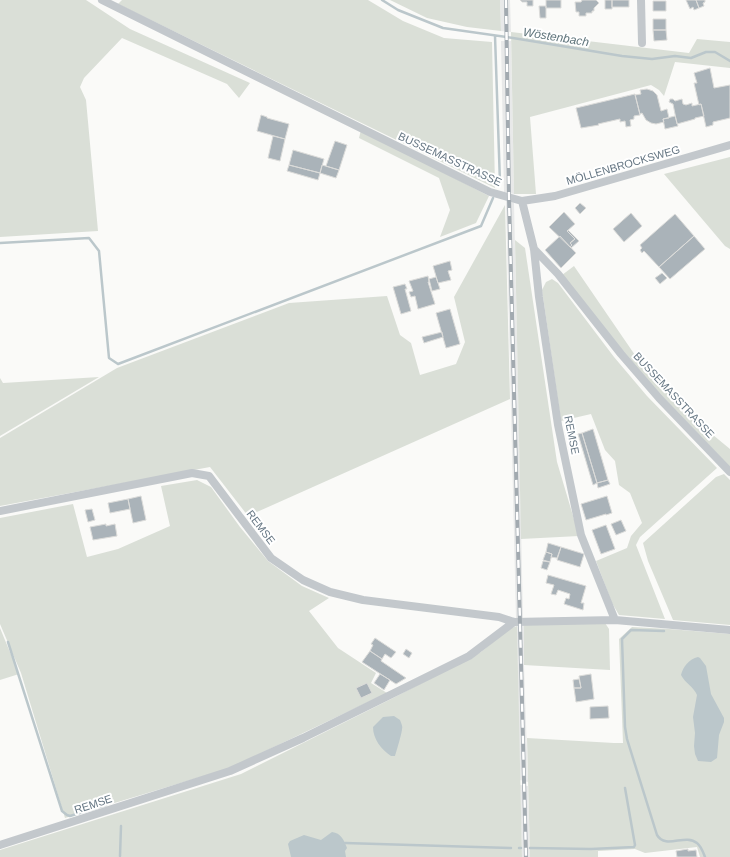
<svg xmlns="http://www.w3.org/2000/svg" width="730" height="857" viewBox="0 0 730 857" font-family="Arial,sans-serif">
<rect width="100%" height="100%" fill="#fafaf8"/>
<path fill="#e8e9e9" d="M500,0H510L511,32L501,31Z
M501,41H511L514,194L504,192Z
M506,200L514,203L523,618H516Z
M524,625V665L528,782L520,780L518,714L517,626Z
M520,785L528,786L530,857H522Z"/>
<path fill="#dadfd7" d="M0,0H86L130,29L250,83L239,98L227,84L122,38L84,78L80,87L86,100L98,231L0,237Z
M122,0H368L403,21L444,38L492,42L495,188L118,4Z
M390,0H500L501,31L467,27L427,18Z
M511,32L689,53L697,39L730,42V68L675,62L664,96L659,90L651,85L530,117L536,194H514Z
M361,130L489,196L476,223L440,237L450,210L439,178L359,138Z
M730,157V249L725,246L664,174Z
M505,205L510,399L248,516L210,467L0,506V438L117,368L289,303L387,296L400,335L411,343L420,375L456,364L465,342L454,297Z
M515,240L525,248L557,462L579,536L521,539Z
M574,266L637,358L696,421L730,449V467L648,381L613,340L562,275Z
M552,279L558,283L614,357L647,396L717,468L640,537L636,545L665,619L619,615L612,603L596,561L627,548L631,536L642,523L630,493L619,485L615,461L605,450L591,414L561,421L542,290L546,282Z
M99,377L0,436V378L3,383Z
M724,474L730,480V625L673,620L648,561L643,543L716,477Z
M197,480L211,487L240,527L268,561L302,586L329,598L309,611L338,648L376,673L371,683L387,693L230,768L65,818L21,673L0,624V518L73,504L87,557L118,549L170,526L161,486Z
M605,623L609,629L610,670L524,665V625Z
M517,626L522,857H0V850L241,774L395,697L481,652L509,629Z
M632,627L669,629L730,634V857H700L697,847L645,853L635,849L598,851V857H530L527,738L614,743H623L619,639Z
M0,628L19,674L0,680Z"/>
<path fill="#bbc7cb" d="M698,657L700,658L706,666L711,694L724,718V722L719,735L717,758L711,762L698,761L695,754L694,746L695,733L693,717L697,695C694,687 685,683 681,675C683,667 689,659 698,657Z
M394,716L400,720C401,723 403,726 402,729C402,733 396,753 395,756H391C381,749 373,739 373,727L383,717Z
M332,832C341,833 344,840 347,848L345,851L346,857H291L288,844L290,841L304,835L321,840Z"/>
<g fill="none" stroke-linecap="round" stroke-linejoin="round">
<path stroke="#bbc7cb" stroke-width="2.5" d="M382,0L398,10L443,28L513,38L622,56L652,59L675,56L691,58L706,52H715L730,61
M495,36L500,183
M0,243L89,238L99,251L109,358L118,364L481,226L493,198
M664,631L631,630L622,639L625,727L627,739L657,835C666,850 685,833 697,843C701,846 703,852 705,857
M8,642L62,811L67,815L70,816L106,805
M345,843L511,848
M519,848H521
M530,848L591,849L634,847L635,845L625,788
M120,856L121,826"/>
</g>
<path fill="#aab3b9" stroke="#dcdcda" d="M520,0H533V6H527V2H522Z
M546,0H561V8H546Z
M582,0H596L599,3L594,8V11H592V13H586V16H579V12H576L575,2H581Z
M605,0H612V9H605Z
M612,0H629V7H612Z
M686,0H696L699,8L694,10L693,7L690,9Z
M696,0H705V2L703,3L704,6L699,8Z
M653,1H666V11H653Z
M539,6H546V18H540Z
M653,19H666V30H653Z
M653,30H666L667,40L654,41Z
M710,68L714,88L730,85V118L713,122V125L706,127L701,104L699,105L694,83H697L694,73Z
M647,89L653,91L657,95L661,111L667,109L669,118L663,119L664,122L656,124L651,123L646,120L642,113L640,114L635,95L641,94L640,90Z
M635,94L640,115L634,116V119L630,120L631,126L626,127L625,121L620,122V119L598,124L599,125L581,128L576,108Z
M670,99H673L675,101L682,99L683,104L686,105L692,103V106L701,104L704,116L695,118V119L677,124L673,104L669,102Z
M261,115L267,117V118L289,124L285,139L257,131Z
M675,116L678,126L665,129L663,119Z
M273,136L285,139L280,161L268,158Z
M335,141L347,145L339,170L326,166Z
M293,150L324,159L320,173L289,165Z
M289,165L320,173L318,180L287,171Z
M322,165L339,170L336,178L320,173Z
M580,203L586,208L580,214L575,208Z
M564,212L575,224L567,231L575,239L570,243L572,245L570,247L549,227Z
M631,213L642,226L624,242L613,229Z
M675,214L694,236L659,267L644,251L642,253L640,250L642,248L640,245Z
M568,230L579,241L571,248L570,247L572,245L570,243L575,239L567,231Z
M560,236L576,253L561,268L545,250Z
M694,236L705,249L670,279L659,267Z
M450,261L452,270L448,271L451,280L438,283L433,266Z
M662,273L667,278L660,284L655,278Z
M428,276L429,282H428L435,304L418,309L415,296L411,297L409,292L413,291L409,281Z
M436,277L440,289L432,291L429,279Z
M405,284L407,289H405L411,311L401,314L393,287Z
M450,309L460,344L446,348L436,313Z
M442,332L443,337L424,343L422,337Z
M593,429L608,480L597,483L582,433Z
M582,433L597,483L593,485L578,434Z
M608,480L610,484L598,488L597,483Z
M141,496L146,520L133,523L128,499Z
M607,496L612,513L606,515V514L586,520L581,504Z
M128,499L130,509L110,513L108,503Z
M92,509L95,520L88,522L85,510Z
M621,520L626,531L616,535L611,524Z
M106,524V526L115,524L117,536L93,540L90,527Z
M606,525L615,549L601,554L592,530Z
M548,543L561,547L557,558L551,557L552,554L546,552Z
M561,547L584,554L580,567L557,560Z
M546,552L552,554L550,562L543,560Z
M543,561L550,562L547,570L541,568Z
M548,575L586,586L581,603H584L583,610L564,604L566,598L569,599L570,594L558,590L556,595L551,594L554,585L546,583Z
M375,638L396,652L391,658L385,654L382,659L370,651L373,645L371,644Z
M406,649L412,653L409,658L403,654Z
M370,651L382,659L381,661L406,678L396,684L362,662Z
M380,674L390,680L384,690L374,683Z
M591,674L594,699L576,702L574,688H581L579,676Z
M579,679L581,688H574L573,680Z
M367,683L372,693L361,698L356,688Z
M608,706L609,718L590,719V707Z
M688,849V851L696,850L697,857H677L676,851Z"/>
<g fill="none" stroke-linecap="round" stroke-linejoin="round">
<path stroke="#c3c8cc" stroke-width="8" d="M102,0L490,192L522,201L555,196L730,145
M641,0L642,43
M522,201L534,249L539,297L558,425L581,535L615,620
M534,249L558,274L621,354L659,398L730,472
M0,511L192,473L209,476L271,558L303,580L330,592L363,600L499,617L514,622L615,620L730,630
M0,845L230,771L303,738L469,656L514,622"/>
<defs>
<path id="rail" d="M506,0L509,198L526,857"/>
</defs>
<use href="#rail" stroke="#a2aab0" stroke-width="4"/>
<use href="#rail" stroke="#fff" stroke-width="2.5" stroke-dasharray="8" stroke-linecap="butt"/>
</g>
<g text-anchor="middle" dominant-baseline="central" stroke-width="4" stroke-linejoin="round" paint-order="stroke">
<g font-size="11" fill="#657683" stroke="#fff">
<text transform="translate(450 159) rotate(25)">BUSSEMASSTRASSE</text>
<text transform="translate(623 165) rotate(-16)">MÖLLENBROCKSWEG</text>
<text transform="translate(674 395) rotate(47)">BUSSEMASSTRASSE</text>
<text transform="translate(572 435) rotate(79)">REMSE</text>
<text transform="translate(261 527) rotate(53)">REMSE</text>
<text transform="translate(93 804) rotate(-18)">REMSE</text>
</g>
<g font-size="12" font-style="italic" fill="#60757c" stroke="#fff">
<text transform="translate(556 37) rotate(9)">Wöstenbach</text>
</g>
</g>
</svg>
